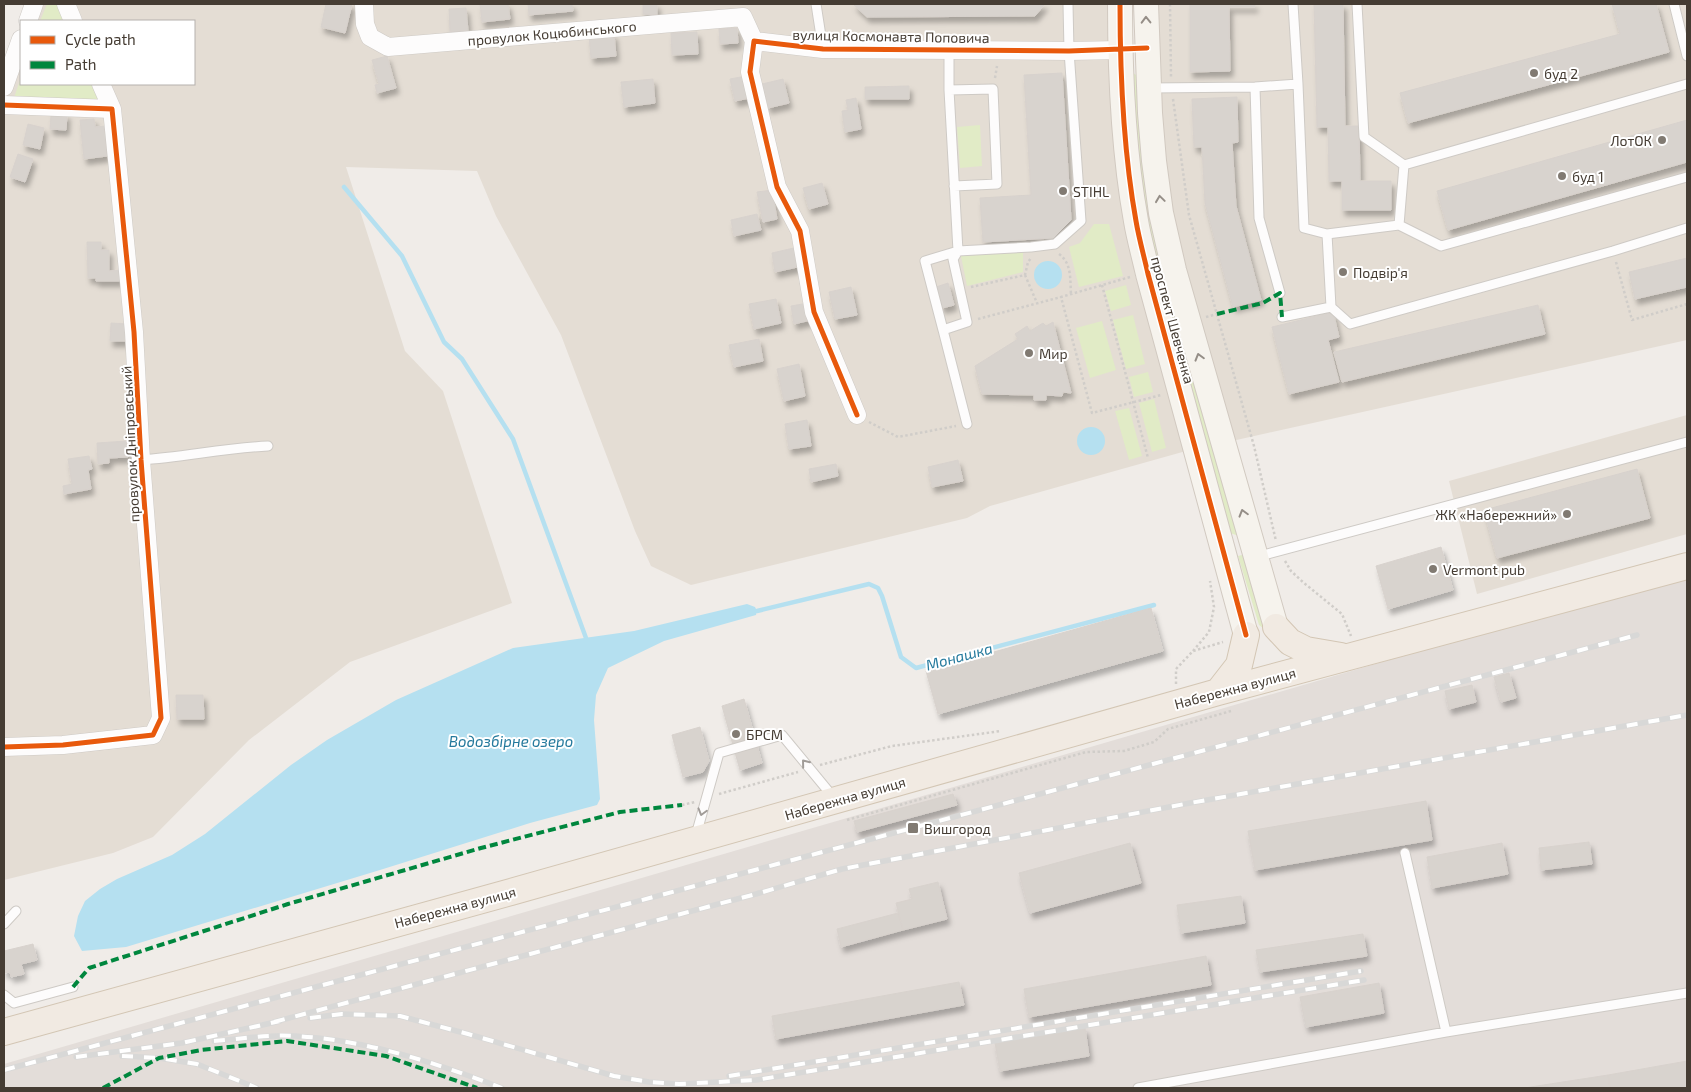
<svg xmlns="http://www.w3.org/2000/svg" width="1691" height="1092" viewBox="0 0 1691 1092" font-family="'Exo 2',sans-serif">
<defs>
<filter id="shadow"><feDropShadow dx="3" dy="5.5" stdDeviation="2.5" flood-color="#0004"/></filter>
</defs>
<rect width="100%" height="100%" fill="#f0ece8"/>
<path fill="#e4ddd4" d="M31,4H1110V46L1135,275L1186,451L990,506L967,518L691,585L651,566L635,531L561,335L496,216L477,171L346,167L405,351L443,391L512,603L350,662L249,740L153,837L113,853L4,880V75L21,35V84H194V21H27Z
M1152,4H1687V340L1232,441L1169,217Z
M1687,415V534L1477,594L1449,481Z"/>
<path fill="#e3ddd9" d="M1687,573V1088H4V1064Z"/>
<path fill="#e1ebc6" d="M47,4H59L66,21H40Z
M1132,72L1136,75C1141,136 1146,197 1158,257C1163,281 1170,304 1177,328L1170,330L1137,175Z
M21,77V84H93L100,100L14,98Z
M980,125L982,166L960,168L957,127Z
M1094,224H1109L1123,276L1079,287L1069,247L1080,243Z
M1023,245V272L967,286L960,251Z
M1126,285L1131,305L1111,311L1105,291Z
M1133,315L1145,364L1126,369L1113,320Z
M1102,321L1116,370L1090,378L1076,328Z
M1180,335L1239,531L1236,535L1230,533L1172,337Z
M1148,372L1153,392L1134,397L1129,377Z
M1154,399L1166,448L1152,452L1139,403Z
M1129,408L1142,456L1129,460L1115,411Z
M1246,554L1266,623L1263,628L1259,625L1238,556Z"/>
<path fill="#b5e0f0" d="M1034 275a14 14 0 1 1 28 0a14 14 0 1 1-28 0Z
M1077 441a14 14 0 1 1 28 0a14 14 0 1 1-28 0Z
M747,604L755,607L757,611L756,615L664,641L608,668L596,695L594,720L600,799L597,805L530,823L380,870L126,947L82,951L74,936L78,916L85,901L100,889L117,879L172,855L205,834L291,765L327,740L396,700L513,648L634,631Z"/>
<g fill="none" stroke-linecap="round" stroke-linejoin="round">
<path stroke="#b5e0f0" stroke-width="4.5" d="M344,187L402,256L444,342L462,359L513,439L586,638
M757,611L869,584L878,588L882,596L901,657L916,668L1154,605"/>
</g>
<path fill="#d8d3ce" stroke="#d8d2cd" filter="url(#shadow)" d="M326,4H352L345,33L321,27Z
M480,4H508L510,19L482,22Z
M528,4H572L573,11L529,15Z
M643,4H657V15L643,14Z
M853,4H1045L1035,16L867,17Z
M1190,4H1255V7H1229L1230,71L1190,72Z
M1314,4H1343L1345,126H1359L1360,181H1391V210H1342V181H1329L1328,127H1317Z
M1612,4H1656L1669,52L1408,123L1400,93L1620,34Z
M466,8L468,31L450,32L449,9Z
M737,28L738,43L720,44L719,29Z
M697,32L698,54L672,55L671,33Z
M614,34L616,56L591,58L589,37Z
M387,56L396,88L377,93L375,85L379,84L372,60Z
M1062,73L1071,220L1053,238L983,242L980,198L1031,195L1024,75Z
M746,76L750,98L735,101L730,79Z
M653,79L655,103L624,107L621,82Z
M783,79L789,103L768,108L762,84Z
M909,86V99H865V87Z
M1237,97L1238,142L1232,143L1236,206L1261,300L1233,307L1205,203L1202,147H1194L1192,99Z
M856,98L861,129L845,132L842,111L848,110L846,100Z
M51,114H67L66,130L50,129Z
M94,119L95,127L105,126L107,156L84,159L80,120Z
M1687,120V162L1448,230L1437,191Z
M28,124L44,128L40,149L23,145Z
M18,154L33,159L25,182L10,177Z
M822,183L828,204L809,209L803,188Z
M772,190L777,219L763,222L757,192Z
M757,214L761,230L734,236L731,220Z
M87,242H101V250H109V271L120,270V281H96V278H88Z
M798,247L802,266L775,272L772,253Z
M1687,258V287L1635,299L1629,272Z
M948,283L954,305L942,308L936,287Z
M851,287L857,315L835,319L829,292Z
M776,299L781,323L754,329L749,304Z
M808,303L811,320L794,324L791,306Z
M1538,305L1545,334L1342,382L1334,352Z
M1333,312L1339,337L1328,340L1339,382L1289,394L1272,327Z
M1053,322L1071,393L1063,392L1062,396L1046,395V400H1034V395L982,394L975,366L1018,339L1015,334L1027,326L1030,331L1043,323L1046,326Z
M111,323L127,324V341H110Z
M759,339L763,361L734,367L729,345Z
M799,364L805,396L784,401L777,369Z
M807,420L811,446L789,449L785,424Z
M127,441L128,457L109,458V463L98,464L97,443Z
M89,456L92,469L88,470L91,489L64,494L63,486L72,484L68,459Z
M958,460L963,481L932,487L928,467Z
M836,464L838,476L811,482L809,469Z
M1637,469L1650,518L1497,558L1484,510Z
M1441,547L1453,590L1388,609L1376,566Z
M1151,608L1163,651L938,714L926,671Z
M1509,673L1516,698L1501,702L1494,677Z
M1472,685L1476,702L1449,709L1445,691Z
M176,695H203L204,719H177Z
M744,699L762,763L740,770L722,706Z
M700,727L709,761L703,772L683,777L672,735Z
M953,794L957,805L857,832L854,821Z
M1426,801L1432,840L1255,870L1248,831Z
M1589,842L1592,864L1541,870L1539,848Z
M1130,843L1141,883L1030,913L1019,873Z
M1502,843L1508,874L1432,888L1427,857Z
M938,882L947,919L903,930L896,903L912,899L909,889Z
M1241,896L1245,923L1181,933L1177,905Z
M898,913L903,930L841,947L837,929Z
M1363,934L1367,956L1260,972L1256,950Z
M33,944L37,960L21,964L24,974L11,977L10,972L4,973V951Z
M1206,956L1211,985L1029,1017L1024,989Z
M959,982L964,1005L776,1039L772,1016Z
M1379,983L1384,1013L1306,1027L1300,997Z
M1085,1028L1089,1056L1000,1071L995,1043Z
M1687,1061V1088H1610L1608,1075Z
M1608,1075L1610,1088H1524Z"/>
<g fill="none" stroke-linecap="round" stroke-linejoin="round">
<defs>
<path id="lane" d="M816,4L823,49
M1293,4L1298,84
M1674,4L1687,56
M949,49V90L958,251L1031,247L1055,244L1081,221L1069,51L1068,4
M1255,87L1259,218L1280,293
M1150,88L1255,87L1298,84L1304,228L1327,234L1399,225L1404,165L1364,137L1357,4
M949,90L993,89L997,184L954,186
M1404,165L1687,84
M1399,225L1441,246L1687,177
M1327,234L1331,307
M958,251L953,259L967,322L943,330L967,424
M1282,317L1331,307L1350,324L1613,251L1687,228
M943,330L925,261L958,251
M141,460C184,457 225,448 268,446
M1256,557L1687,442
M696,835L719,753L782,735L834,798
M1405,853L1446,1032
M4,924L16,911
M4,995L14,1003L73,987
M1138,1088L1446,1032L1687,993"/>
<path id="street" d="M66,4L73,21
M364,4L365,24L370,37L388,47L743,17L754,41
M28,21L34,4
M101,84L112,109
M4,87L21,39
M4,105L112,109L134,332L141,460L161,718L153,735L63,745L4,747
M857,415L814,312L800,231L777,187L750,72L754,41L823,49L1069,51L1120,50"/>
<path id="secondary" d="M1120,4C1120,76 1123,149 1136,221C1139,239 1144,256 1148,274L1246,635
M1146,4L1150,113L1154,161L1161,213L1174,270L1276,627"/>
<path id="primary" d="M1276,627L1290,642L1306,650L1341,656
M1218,692L1239,665L1246,635
M4,1032L511,892L1218,692L1687,566"/>
</defs>
<use href="#lane" stroke="#cecac5" stroke-width="11"/>
<use href="#street" stroke="#cecac5" stroke-width="19"/>
<use href="#secondary" stroke="#d1c9c0" stroke-width="26"/>
<use href="#primary" stroke="#d3c6b4" stroke-width="28"/>
<path stroke="#d0cdc9" stroke-width="2.5" stroke-dasharray="2.5 2.5" stroke-linecap="butt" d="M1170,4L1171,78
M995,78L997,66
M1173,99L1189,215L1254,446L1276,541
M1059,254C1072,263 1070,280 1071,294
M1616,262L1632,320L1687,304
M1025,275L1037,303
M1130,277L1061,297L1092,413L1161,395
M1102,285L1148,458
M971,287L1025,275L1028,262L1031,258
M1206,317L1217,314
M978,319L1061,297
M869,422L898,437L956,426
M1285,561L1291,571L1304,583L1342,614L1351,636
M1193,651L1209,632L1214,607L1210,581
M1176,684V669L1193,651L1223,642
M820,765L892,746L1001,731
M719,794L798,772
M682,805L695,802
M847,820L1086,752L1124,751L1154,742L1168,729L1231,711"/>
<use href="#lane" stroke="#fdfcfc" stroke-width="9"/>
<use href="#street" stroke="#fdfcfc" stroke-width="18"/>
<use href="#secondary" stroke="#f6f3ed" stroke-width="24"/>
<use href="#primary" stroke="#f1eae2" stroke-width="26"/>
<defs>
<path id="rail" d="M310,1018L342,1014L400,1016L468,1034L614,1076L649,1082L679,1084L756,1080L1364,980
M274,1022L756,894L842,869L1190,803L1687,715
M214,1041C241,1039 269,1034 295,1036C367,1040 436,1063 502,1088
M122,1056L159,1058L197,1064L257,1088
M76,1057L182,1043L280,1021
M4,1070L1637,635
M729,1076L1361,971"/>
</defs>
<use href="#rail" stroke="#d8d8d7" stroke-width="5.5"/>
<use href="#rail" stroke="#fff" stroke-width="4" stroke-dasharray="11" stroke-linecap="butt"/>
<path stroke="#00873e" stroke-width="4" stroke-dasharray="8 4" stroke-linecap="butt" d="M1217,314L1263,303L1280,293L1282,317
M73,987L89,968L288,904L481,848L620,812L682,805
M103,1088L159,1058L201,1050L287,1041L386,1056L477,1088"/>
<defs>
<path id="cycleway" d="M1120,4C1120,76 1123,149 1136,221C1139,239 1144,256 1148,274L1246,635
M4,105L112,109L134,332L141,460L161,718L153,735L63,745L4,747
M857,415L814,312L800,231L777,187L750,72L754,41L823,49L1069,51L1147,48"/>
</defs>
<use href="#cycleway" stroke="#fff" stroke-width="8"/>
<use href="#cycleway" stroke="#e8590c" stroke-width="5"/>
</g>
<defs><path id="oneway-chevron" d="M-2-3.5L2.5 0L-2 3.5" fill="none" stroke-width="1.6" stroke-linecap="round" stroke-linejoin="round" transform="scale(1.25)"/></defs>
<g stroke="#958e87">
<use href="#oneway-chevron" transform="translate(1146 20) rotate(-91)"/>
<use href="#oneway-chevron" transform="translate(1160 199) rotate(-98)"/>
<use href="#oneway-chevron" transform="translate(1199 357) rotate(-106)"/>
<use href="#oneway-chevron" transform="translate(1243 513) rotate(-106)"/>
</g>
<g stroke="#a19c98">
<use href="#oneway-chevron" transform="translate(805 763) rotate(-129)"/>
<use href="#oneway-chevron" transform="translate(702 812) rotate(106)"/>
</g>
<g fill="#817a72" stroke="#fff" stroke-width="2">
<circle cx="1534" cy="73" r="5"/>
<circle cx="1662" cy="140" r="5"/>
<circle cx="1562" cy="176" r="5"/>
<circle cx="1063" cy="191" r="5"/>
<circle cx="1343" cy="272" r="5"/>
<circle cx="1029" cy="353" r="5"/>
<circle cx="1567" cy="514" r="5"/>
<circle cx="1433" cy="569" r="5"/>
<circle cx="736" cy="734" r="5"/>
<rect x="907" y="822" width="12" height="12" rx="2.5"/>
</g>
<g text-anchor="middle" dominant-baseline="central" stroke-width="4" stroke-linejoin="round" paint-order="stroke">
<g font-size="14" fill="#453c33" stroke="#fff">
<text transform="translate(552 33) rotate(-5)">провулок Коцюбинського</text>
<text transform="translate(891 36) rotate(1)">вулиця Космонавта Поповича</text>
<text transform="translate(1173 320) rotate(75)">проспект Шевченка</text>
<text transform="translate(130 444) rotate(-93)">провулок Дніпровський</text>
<text transform="translate(1235 688) rotate(-15)">Набережна вулиця</text>
<text transform="translate(845 798) rotate(-16)">Набережна вулиця</text>
<text transform="translate(455 907) rotate(-15)">Набережна вулиця</text>
</g>
<g font-size="14" fill="#453c33" stroke="#fff" text-anchor="start">
<text x="1544" y="73">буд 2</text>
<text x="1652" y="140" text-anchor="end">ЛотОК</text>
<text x="1572" y="176">буд 1</text>
<text x="1073" y="191">STIHL</text>
<text x="1353" y="272">Подвір'я</text>
<text x="1039" y="353">Мир</text>
<text x="1557" y="514" text-anchor="end">ЖК «Набережний»</text>
<text x="1443" y="569">Vermont pub</text>
<text x="746" y="734">БРСМ</text>
<text x="924" y="828">Вишгород</text>
</g>
<g font-size="15" font-style="italic" fill="#257a9d" stroke="#fff">
<text transform="translate(959 656) rotate(-15)">Монашка</text>
<text x="511" y="741">Водозбірне озеро</text>
</g>
</g>
<rect width="1691" height="1092" fill="none" stroke="#453c33" stroke-width="10"/>
<rect x="20" y="20" width="175" height="65" fill="#ffffff" stroke="#b5b1ad"/>
<rect x="30" y="36" width="25" height="8" fill="#e8590c" stroke="#b5b1ad"/>
<text x="65" y="45" font-size="15" fill="#453c33">Cycle path</text>
<rect x="30" y="61" width="25" height="8" fill="#00873e" stroke="#b5b1ad"/>
<text x="65" y="70" font-size="15" fill="#453c33">Path</text>
</svg>
